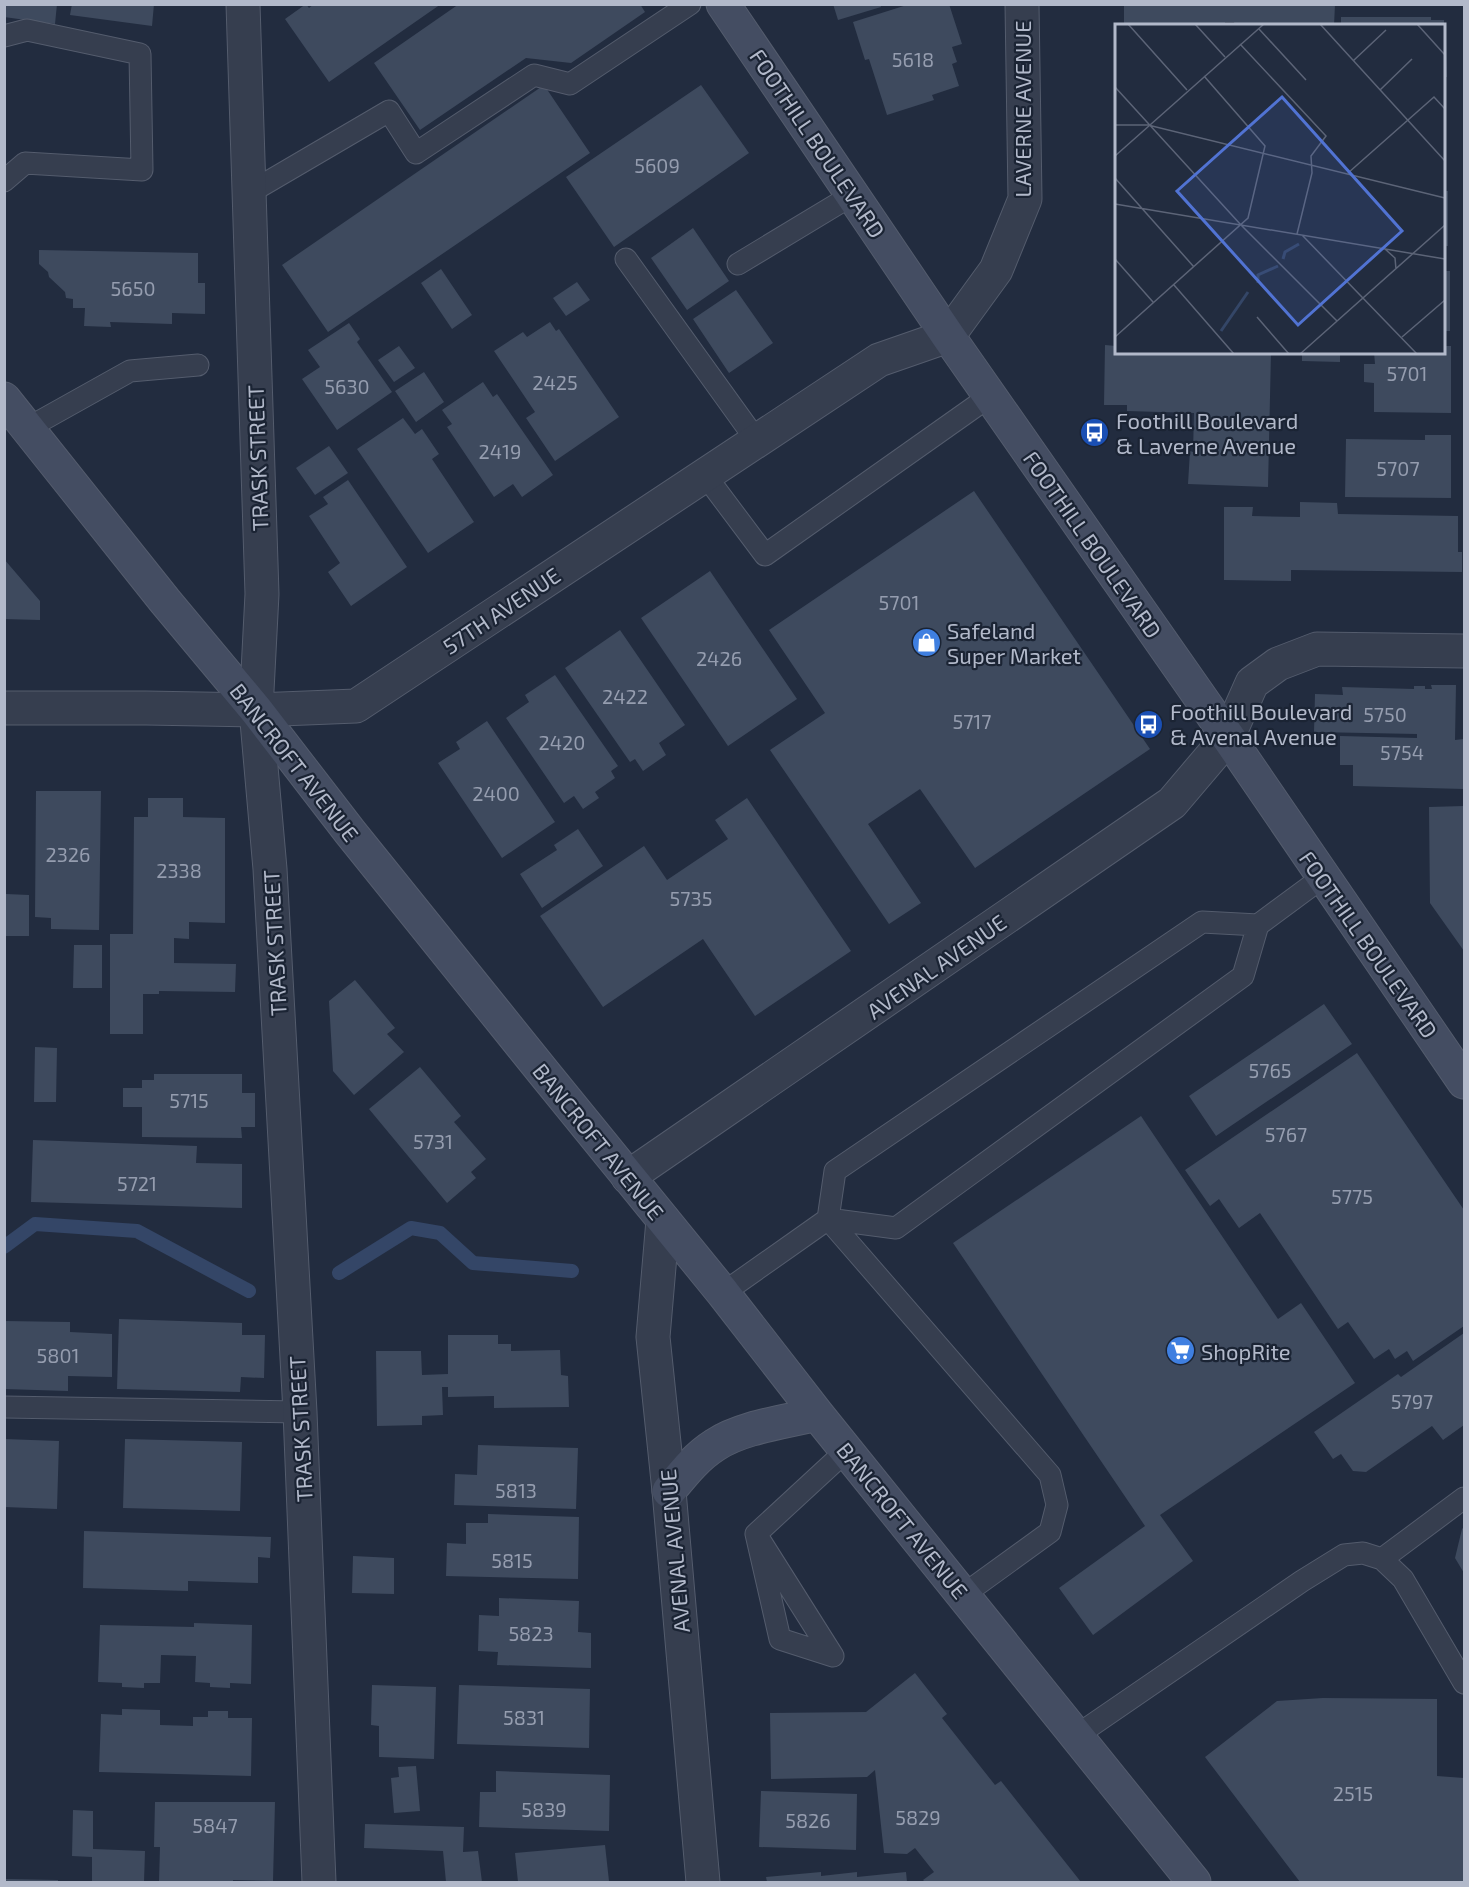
<svg xmlns="http://www.w3.org/2000/svg" width="1469" height="1887" viewBox="0 0 1469 1887" font-family="'Exo 2',sans-serif">
<rect width="100%" height="100%" fill="#222c3f"/>
<g fill="none" stroke-linecap="round" stroke-linejoin="round">
<path stroke="#344667" stroke-width="14" d="M4,1247L35,1224L137,1231L249,1291
M339,1273L411,1228L440,1233L473,1263L572,1271"/>
</g>
<path fill="#3e4a5e" d="M4,4H57L55,24L4,17Z
M72,4H154L152,26L70,15Z
M306,4L309,8L314,4H441L329,82L285,19Z
M459,4H640L645,12L571,63L526,58L420,130L374,63Z
M833,4H880L881,7L838,20Z
M910,4H949L962,44L952,47L957,62L952,64L959,86L932,95L934,100L887,115L869,59L865,60L853,22Z
M1124,4H1335L1334,26H1235L1234,22H1225V26H1124Z
M1341,17H1431V20H1444V26H1341Z
M1444,40H1446L1447,77H1444Z
M544,85L590,153L328,332L282,265Z
M701,85L749,153L614,247L566,177Z
M1444,191H1448V246H1444Z
M693,228L729,281L687,310L651,258Z
M39,250L198,253V283H205V314L172,313V324L110,322L111,327L84,326L85,308H73V299L66,298L65,292L49,277L48,272L39,264Z
M441,269L472,315L452,329L421,283Z
M1444,271H1450V331H1444Z
M577,282L590,300L566,316L553,298Z
M736,290L773,343L729,373L693,319Z
M550,322L556,331L559,329L619,417L555,461L526,418L535,412L494,351L523,332L527,337Z
M349,323L360,339L357,342L392,392L337,430L302,379L320,367L308,350Z
M1105,345L1116,346V352H1271L1268,487L1188,484L1190,451L1193,452L1194,413L1127,411V405H1104Z
M399,346L415,368L394,382L378,360Z
M1444,346H1451V413L1374,412V383L1364,382V364H1375L1374,352H1444Z
M1302,352H1340V362L1302,361Z
M424,372L444,402L416,422L395,391Z
M483,382L493,397L497,394L553,475L522,497L513,484L494,497L447,427L452,424L442,410Z
M403,418L415,434L422,429L439,454L432,459L474,522L428,553L357,449Z
M1425,435H1451V498L1345,497L1346,439L1425,440Z
M329,446L348,473L315,495L296,468Z
M348,480L407,567L351,606L328,572L340,563L309,516L328,504L323,497Z
M974,491L1150,749L975,868L920,789L868,824L921,903L889,924L770,750L825,713L769,630Z
M1300,502L1337,503L1338,514L1458,516V552H1462V572L1291,570V581L1224,580V507H1253L1252,516L1300,517Z
M4,559L40,601V620L4,619Z
M710,571L797,699L728,746L641,618Z
M620,630L685,725L659,743L666,755L643,771L635,759L630,762L565,668Z
M555,675L618,766L611,771L615,778L595,792L599,798L583,809L574,796L564,803L506,718L529,702L525,695Z
M1431,685H1456L1455,740L1464,739V789L1353,786V765H1340V736L1417,738V734L1314,732L1315,694L1343,695L1342,687L1414,689V686H1425V689H1432Z
M487,721L555,822L502,858L438,763L460,749L456,742Z
M36,791H101L99,930L51,929V918L35,917Z
M148,798H183V817L225,818V923L189,922V939L174,938V963L236,964L235,992L159,991V994H143V1034H110V934H133L134,817H148Z
M747,798L851,951L755,1016L703,939L603,1007L540,916L644,846L667,880L728,839L715,820Z
M1464,806V951L1430,903L1429,807Z
M578,829L603,866L542,908L520,874L557,850L554,845Z
M6,894L29,895V936H4Z
M74,945H102V988H73Z
M355,980L395,1028L387,1034L404,1052L354,1095L333,1071L329,1001Z
M1324,1004L1352,1044L1216,1136L1189,1096Z
M35,1047L57,1048L56,1102H34Z
M1357,1053L1464,1210V1326L1413,1361L1407,1351L1395,1359L1389,1349L1374,1359L1348,1322L1338,1329L1260,1213L1239,1228L1219,1199L1210,1206L1185,1170Z
M420,1067L461,1116L454,1122L486,1159L471,1172L476,1178L447,1203L369,1109Z
M154,1074H242V1093H255V1127H241L242,1138L142,1137V1107H123V1088H142V1080H154Z
M1141,1116L1278,1319L1301,1303L1355,1383L1160,1515L1193,1561L1093,1635L1059,1588L1145,1526L953,1243Z
M33,1140L197,1146L196,1163L242,1164V1208L31,1202Z
M119,1319L242,1323V1335H265L264,1378L241,1377L240,1392L117,1389Z
M4,1321L70,1322V1332L112,1334V1377L68,1376V1391L4,1389Z
M1464,1333V1425L1443,1440L1432,1426L1366,1472L1353,1471L1341,1454L1333,1459L1314,1432L1398,1374L1401,1377Z
M448,1335H498V1344H511V1351L560,1350L561,1375L568,1376L569,1407L494,1408V1396L448,1397V1387H442L443,1415L422,1416V1425L377,1426L376,1351H421L422,1375L448,1374Z
M4,1439L59,1441L57,1509L4,1507Z
M125,1439L242,1442L240,1511L123,1508Z
M478,1445L578,1448L576,1509L454,1505L455,1474L477,1475Z
M488,1514L579,1517L578,1579L446,1576L447,1543L466,1544V1523H488Z
M1464,1527V1573L1455,1558L1462,1529Z
M84,1531L271,1537L270,1558L258,1557V1583L188,1581V1591L83,1588Z
M353,1556L394,1558V1594L352,1593Z
M499,1598L579,1601L578,1632L591,1633V1668L497,1665L498,1652L478,1651L479,1615L499,1616Z
M194,1623L252,1625L251,1684L230,1683V1688L210,1687V1683L195,1682L196,1656L161,1655L160,1683H144V1688L122,1687V1683L98,1682L100,1625L194,1627Z
M915,1673L947,1714L942,1718L995,1785L1001,1781L1081,1882H925L923,1880L934,1872L915,1848L907,1854L884,1853L875,1770L867,1777L771,1779L770,1713L866,1712Z
M372,1685L436,1687L434,1759L379,1757V1726L371,1725Z
M459,1685L590,1689L589,1748L457,1744Z
M1323,1698L1437,1699V1776L1464,1778V1882H1300L1205,1757L1277,1701Z
M122,1709L160,1710V1725L193,1726V1717H208V1711H228V1718H252L251,1776L99,1772L101,1714L122,1715Z
M416,1766L420,1811L394,1813L391,1778L399,1777L398,1767Z
M496,1771L610,1775L609,1831L479,1827L480,1792H496Z
M761,1791L857,1794L856,1850L759,1847Z
M155,1802H275L273,1881L233,1880V1882H159L160,1847H154Z
M73,1810L93,1811V1849L145,1851L144,1882H92V1857L72,1856Z
M365,1824L464,1827L463,1852L478,1851L482,1882H446L443,1851L364,1848Z
M605,1845L609,1881L518,1882L515,1853Z
M821,1872V1876L857,1872V1877L906,1872L907,1882H767L766,1877Z
M6,1879L58,1880V1882H6Z"/>
<g fill="none" stroke-linecap="round" stroke-linejoin="round">
<defs>
<path id="lane" d="M4,36L27,30L140,54L142,170L25,163L4,181
M249,193L389,111L416,153L534,75L570,84L690,4
M626,259L757,441
M738,264L854,194
M28,428L130,371L198,365
M705,475L765,555L990,396
M723,1293L828,1219L896,1228L1243,976L1258,925L1323,877
M4,1407L300,1412
M756,1534L833,1656L780,1639L756,1534L847,1450
M1382,1559L1464,1498
M963,1595L1050,1532L1057,1505L1050,1475L828,1219L835,1171L1202,922L1258,925
M1076,1736L1302,1581L1344,1555L1363,1553L1382,1559L1403,1579L1464,1683"/>
<path id="street" d="M243,4L262,594L256,710L270,869L300,1412L319,1882
M4,708H146L256,710L356,706L879,360L948,336L996,270L1025,199L1022,4
M628,1177L1172,803L1228,737L1252,683L1278,664L1317,649L1464,651
M663,1220L653,1337L669,1491L703,1882"/>
<path id="secondary" d="M723,4L948,336L1228,737L1464,1082
M4,399L165,601L256,710L350,832L544,1073L723,1293L817,1414L1194,1882
M669,1491C683,1474 696,1457 715,1445C742,1427 785,1422 817,1414"/>
</defs>
<use href="#lane" stroke="#545c6d" stroke-width="23"/>
<use href="#street" stroke="#545c6d" stroke-width="35"/>
<use href="#secondary" stroke="#545c6d" stroke-width="35"/>
<use href="#lane" stroke="#363e4f" stroke-width="21"/>
<use href="#street" stroke="#363e4f" stroke-width="33"/>
<use href="#secondary" stroke="#444d62" stroke-width="33"/>
</g>
<defs>
<symbol id="bus-disc" viewBox="-11 -11 22 22"><circle r="9.5" fill="#1a4fb4" stroke="#1b2434"/><path d="M-5-6H5V4H4V6H2V4H-2V6H-4V4H-5ZM-3.5-4V0h7V-4ZM-3.5 1.2v1.5H-2V1.2ZM2 1.2v1.5H3.5V1.2Z" fill="#fff"/></symbol>
<symbol id="shop-disc" viewBox="-11 -11 22 22"><circle r="9.5" fill="#3f7fe0" stroke="#1b2434"/><path d="M-5-2.5h2.3a2.7 3.5 0 0 1 5.4 0H5L5.5 6h-11ZM-1.5-2.5h3a1.5 2.3 0 0 0-3 0Z" fill="#fff"/></symbol>
<symbol id="supermarket-disc" viewBox="-11 -11 22 22"><circle r="9.5" fill="#3f7fe0" stroke="#1b2434"/><path d="M-6-5.5h2.5l.6 2H6L4.5 2H-2.5L-4.4-4H-6ZM-1.5 3.2a1.3 1.3 0 1 0 .1 0ZM3 3.2a1.3 1.3 0 1 0 .1 0Z" fill="#fff"/></symbol>
</defs>
<g fill-rule="evenodd">
<use href="#bus-disc" x="1078" y="416" width="33" height="33"/>
<use href="#shop-disc" x="910" y="626" width="33" height="33"/>
<use href="#bus-disc" x="1132" y="708" width="33" height="33"/>
<use href="#supermarket-disc" x="1164" y="1334" width="33" height="33"/>
</g>
<g text-anchor="middle" dominant-baseline="central" stroke-width="4.5" stroke-linejoin="round" paint-order="stroke">
<g font-size="20" fill="#959daf">
<text x="913" y="59">5618</text>
<text x="657" y="165">5609</text>
<text x="133" y="288">5650</text>
<text x="1407" y="373">5701</text>
<text x="555" y="382">2425</text>
<text x="347" y="386">5630</text>
<text x="500" y="451">2419</text>
<text x="1398" y="468">5707</text>
<text x="899" y="602">5701</text>
<text x="719" y="658">2426</text>
<text x="625" y="696">2422</text>
<text x="1385" y="714">5750</text>
<text x="972" y="721">5717</text>
<text x="562" y="742">2420</text>
<text x="1402" y="752">5754</text>
<text x="496" y="793">2400</text>
<text x="68" y="854">2326</text>
<text x="179" y="870">2338</text>
<text x="691" y="898">5735</text>
<text x="1270" y="1070">5765</text>
<text x="189" y="1100">5715</text>
<text x="1286" y="1134">5767</text>
<text x="433" y="1141">5731</text>
<text x="137" y="1183">5721</text>
<text x="1352" y="1196">5775</text>
<text x="58" y="1355">5801</text>
<text x="1412" y="1401">5797</text>
<text x="516" y="1490">5813</text>
<text x="512" y="1560">5815</text>
<text x="531" y="1633">5823</text>
<text x="524" y="1717">5831</text>
<text x="1353" y="1793">2515</text>
<text x="544" y="1809">5839</text>
<text x="918" y="1817">5829</text>
<text x="808" y="1820">5826</text>
<text x="215" y="1825">5847</text>
</g>
<g font-size="22" fill="#b2b9ca" stroke="#1b2434">
<text transform="translate(1022 109) rotate(-90)">LAVERNE AVENUE</text>
<text transform="translate(818 143) rotate(56)">FOOTHILL BOULEVARD</text>
<text transform="translate(257 458) rotate(-92)">TRASK STREET</text>
<text transform="translate(1093 544) rotate(55)">FOOTHILL BOULEVARD</text>
<text transform="translate(501 610) rotate(-34)">57TH AVENUE</text>
<text transform="translate(295 762) rotate(52)">BANCROFT AVENUE</text>
<text transform="translate(274 943) rotate(-93)">TRASK STREET</text>
<text transform="translate(1369 944) rotate(55)">FOOTHILL BOULEVARD</text>
<text transform="translate(936 966) rotate(-35)">AVENAL AVENUE</text>
<text transform="translate(599 1141) rotate(51)">BANCROFT AVENUE</text>
<text transform="translate(300 1429) rotate(-93)">TRASK STREET</text>
<text transform="translate(903 1520) rotate(51)">BANCROFT AVENUE</text>
<text transform="translate(674 1551) rotate(-95)">AVENAL AVENUE</text>
</g>
<g font-size="22" fill="#b2b9ca" stroke="#1b2434" text-anchor="start">
<text x="1116" y="420">Foothill Boulevard<tspan x="1116" dy="25">&amp; Laverne Avenue</tspan></text>
<text x="947" y="630">Safeland<tspan x="947" dy="25">Super Market</tspan></text>
<text x="1170" y="711">Foothill Boulevard<tspan x="1170" dy="25">&amp; Avenal Avenue</tspan></text>
<text x="1201" y="1351">ShopRite</text>
</g>
</g>
<g transform="translate(1115 24)">
<rect width="330" height="330" fill="#222c3f"/>
<path fill="none" stroke="#344667" stroke-width="3" d="M168,235L170,228L184,220M143,259V251L163,242M106,307L133,268"/>
<path fill="none" stroke="#5c6477" stroke-width="1.5" d="M13,0L72,66M80,0L110,33M205,0L330,137M302,0L330,31M144,5L191,56M125,20L211,112L196,132L197,149L182,210M238,37L271,6M0,63L126,201L222,297M265,66L297,35M0,101H33L330,174M0,132L149,0M233,149L319,73L330,85M0,154L79,243M0,180L330,235M187,211L302,330M270,225L280,234L281,245M0,235L38,278M59,261L119,330M142,293L174,330M0,313L133,194L150,122L89,52M287,313L330,276M185,330L330,201"/>
<path fill="#5173d3" fill-opacity="0.15" stroke="#5173d3" stroke-width="3" d="M167,73L287,207L183,301L62,167Z"/>
<rect width="330" height="330" fill="none" stroke="#b2b9ca" stroke-width="3"/>
</g>
<rect width="1469" height="1887" fill="none" stroke="#b2b9ca" stroke-width="12"/>
</svg>
